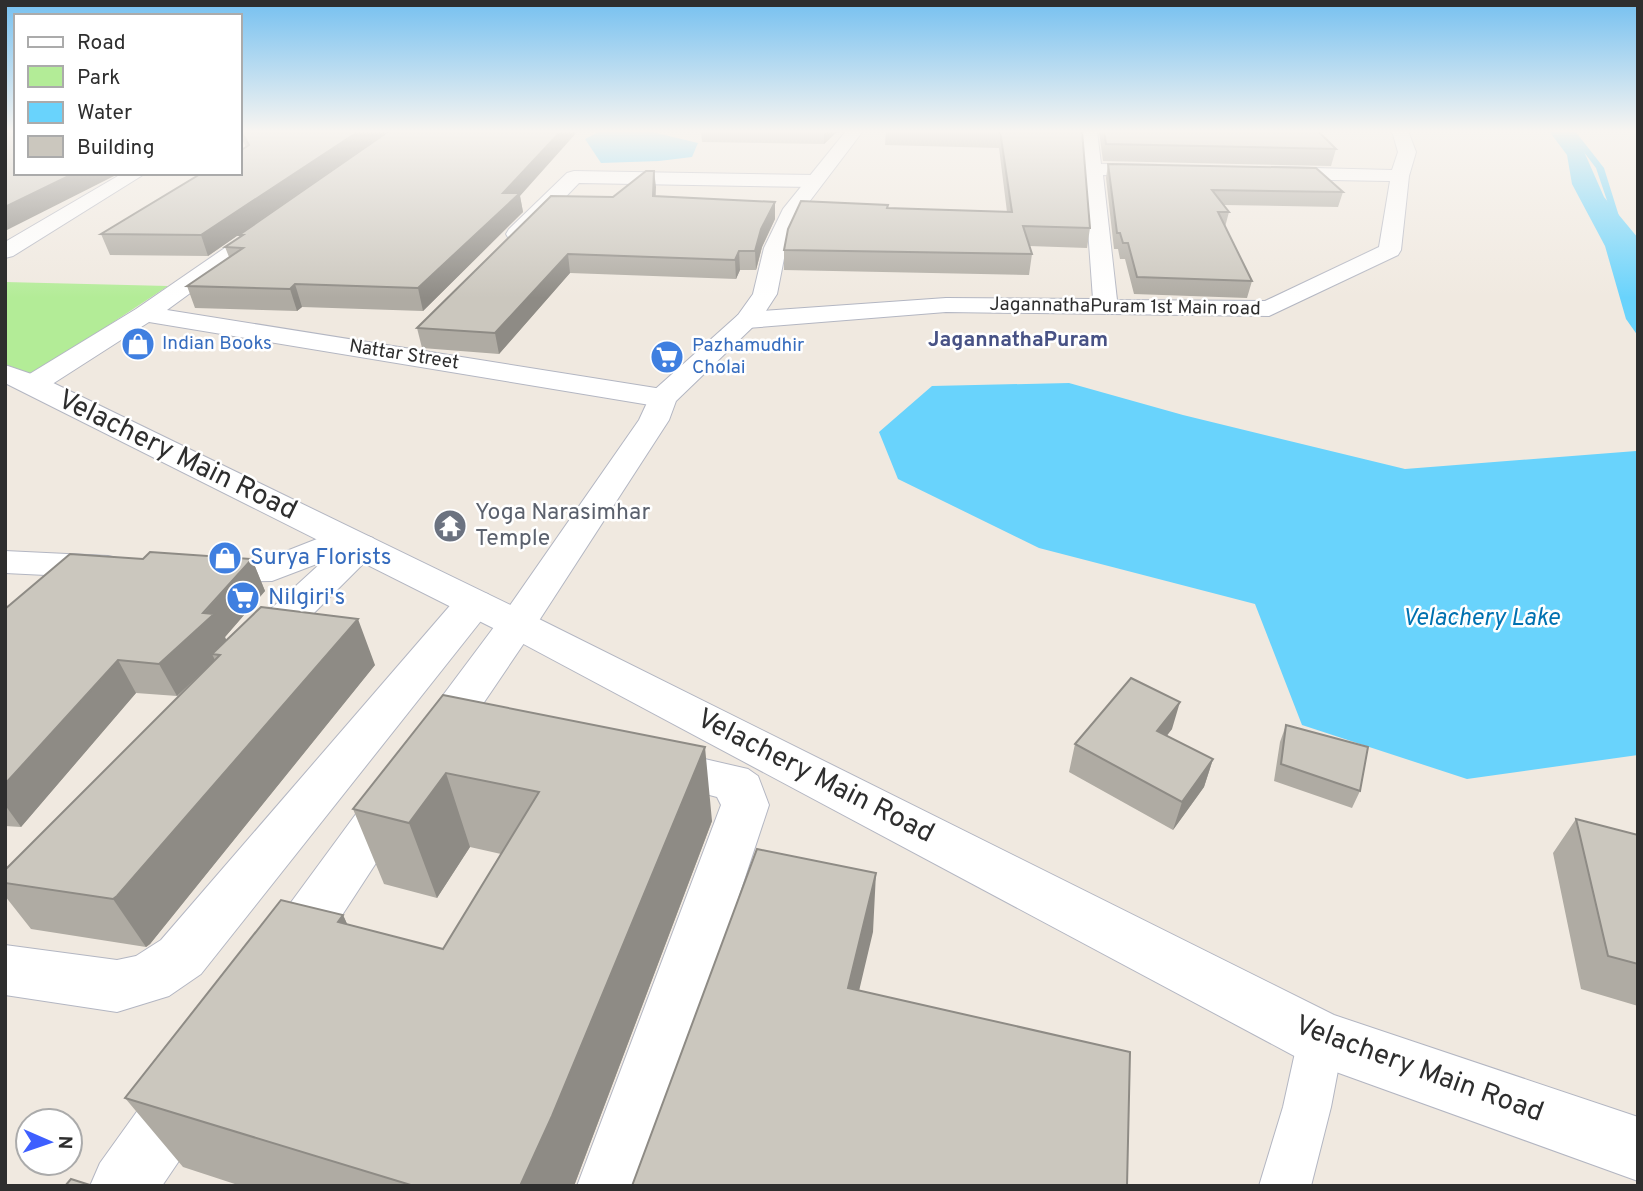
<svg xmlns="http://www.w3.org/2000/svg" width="1643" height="1191" viewBox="0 0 1643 1191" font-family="Overpass,sans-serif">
<rect width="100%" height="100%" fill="#f0e9e0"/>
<path fill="#b3ec97" d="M5,282L168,286L33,375L5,364Z"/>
<path fill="#69d3fc" d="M601,131H648L698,143L692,157L659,161L601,163L585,139Z
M1549,131H1575L1604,197L1638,238V336L1626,319L1605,246L1572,184L1567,155Z
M1069,383L1183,415L1405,469L1636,451L1638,447V755L1467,779L1302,725L1255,604L1039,548L898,479L879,432L932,386Z"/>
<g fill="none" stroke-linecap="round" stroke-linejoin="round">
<path fill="#69d3fc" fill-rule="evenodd" d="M1568,131H1575L1604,168L1623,229L1616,227L1596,168Z"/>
<defs>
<path id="service" d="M1321,1017L1337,1024L1344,1039L1331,1107L1311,1186H1259L1283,1107L1298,1039L1305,1024Z"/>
<path id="minor" d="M1081,131H1097L1101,164L1160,165L1169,171L1160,177L1103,175L1117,300L1265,301L1379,247L1390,181L1273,179L1264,173L1273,167L1392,170L1398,152L1392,131H1408L1416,152L1409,176L1401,250L1398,255L1269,316L946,312L747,328L738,325L734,320L738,315L747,312L946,298L1093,299Z
M574,171L813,175L822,181L813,187L579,183L525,239H509L506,234L509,229L567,173Z
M123,173H146L13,256L5,258V242Z
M271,219L278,221L282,225L278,229L167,310L662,389L672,392L677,398L672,404L662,407L149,322L43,390L33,393L23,390L19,384L23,378L136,309L264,221Z
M345,528L373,538L378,546L373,554L268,659L253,662L238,659L232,649L238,639L322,562L272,581L203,582L190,579L184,571L190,563L203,560L266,559Z
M5,551L108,556L121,559L127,567L121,575L108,578L5,573Z
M474,591L488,594L493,603L488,612L201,974L169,996L117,1012L5,995V945L117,960L136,956L161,940L460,594Z
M517,611L531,615L537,624L449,754L433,758L417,754L410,742L417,730L503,615Z
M657,748L748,769L758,776L769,805L643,1186H577L721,805L717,797L641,777L634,765L641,753Z
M395,779L412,784L419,797L307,969L287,976L267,969L259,952L267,935L378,784Z
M188,1062L210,1071L219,1093L210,1115L162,1186H90L100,1163L166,1071Z"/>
<path id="tertiary" d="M846,131H863L803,210L786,248L777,294L760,320L676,401L669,420L531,633L517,637L503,633L497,624L639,420L652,392L738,315L753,294L764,248L783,209Z"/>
<path id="secondary" d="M5,365L43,378L531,615L1334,1015L1638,1117V1181L1300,1059L503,633L5,383Z"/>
</defs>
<use href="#service" stroke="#b3b6c2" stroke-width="2"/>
<use href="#minor" stroke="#b3b6c2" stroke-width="2"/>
<use href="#tertiary" stroke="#b3b6c2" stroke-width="2"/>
<use href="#secondary" stroke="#b3b6c2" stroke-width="2"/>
<use href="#service" fill="#fff" fill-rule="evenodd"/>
<use href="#minor" fill="#fff" fill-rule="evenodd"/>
<use href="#tertiary" fill="#fff" fill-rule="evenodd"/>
<use href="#secondary" fill="#fff" fill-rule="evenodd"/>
</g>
<path fill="#afaba3" d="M240,131H388L208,256L110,255L101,234L246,147L240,136Z
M701,131H838L824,144L702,142Z
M886,131H1082L1090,228L1087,248L1029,246L1032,254L1029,275L784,270V250L888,208L1007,212L999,148L885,145Z
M1099,131H1318L1336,149L1331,166L1103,161Z
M1108,164L1343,192L1338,207L1224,205L1229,212L1225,227L1252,281L1247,298L1134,294L1125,259H1120L1118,249H1114L1106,178Z
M654,171L655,196L775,219L762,247L756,270H740L736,279L570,273L499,354L422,348L417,328Z
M520,196L523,212L423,311L302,307L297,311L195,308L187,286L229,257L225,247L240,238L239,235Z
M252,559L265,591L225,637L226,640L375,665L150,944L146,947L31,929L5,896V870L215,661L177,696L136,693L21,827L5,826V609Z
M443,695L712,821L574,1186H241L183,1167L125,1098L343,915L347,924L443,949L501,854L470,847L437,898L384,884L353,809Z
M1286,725L1360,791L1352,808L1274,781L1280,742Z
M1172,729L1166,736L1213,759L1204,787L1173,830L1069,772L1075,744Z
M1576,819L1638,835V1006L1581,989L1553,853Z"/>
<path fill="#8e8b85" d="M359,131H388L208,256L201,235Z
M561,131H578L520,196L523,212L423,311L418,288L503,193Z
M824,131H838L824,144Z
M654,171L656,187L655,213L653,196Z
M75,173H120L5,231V207Z
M775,202V219L762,247L756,270L755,251L761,229Z
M739,251L740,270L736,279L735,260Z
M568,254L570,273L499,354L495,333Z
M295,284L302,307L297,311L290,289Z
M252,559L265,591L225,637L229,647L212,654L215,660L177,696L159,664Z
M358,619L375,665L150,944L146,947L113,899Z
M118,660L136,693L21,827L5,805V784Z
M1180,702L1172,729L1149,759L1157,731Z
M705,747L712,821L574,1186H520Z
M1213,759L1204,787L1173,830L1182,802Z
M446,773L470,847L437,898L409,823Z
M876,873L873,932L846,1046L848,988Z
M343,915L377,989L338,922Z"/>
<path fill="#cbc7be" stroke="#8e8b85" stroke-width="2" d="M5,131H16V173H75L5,207Z
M241,131H359L201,235L101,234L202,173H240V151L249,145Z
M389,131H561L503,193H520L418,288L295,284L290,289L187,286L243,248L225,247L243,235H239Z
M1000,131H1082L1090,228L1023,226L1032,254L784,250L788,229L801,201L888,205L887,208L1012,212Z
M1104,131H1318L1336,149L1106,144Z
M1108,164L1316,168L1343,192L1212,190L1229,212H1218L1252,281L1137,277L1128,243H1123L1120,233H1117Z
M646,171H654L653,196L775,202L761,229L755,251H739L735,260L568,254L495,333L417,328L551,196L613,197Z
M150,552L252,559L203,613L214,614L159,664L118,660L5,784V609L70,554L143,559Z
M261,607L358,619L117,896L113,899L5,883V870L220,655L212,654Z
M1131,678L1180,702L1157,731L1213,759L1182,802L1075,744Z
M443,695L705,747L552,1116L520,1186H414L125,1098L281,900L343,915L338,922L443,949L539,792L446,773L409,823L353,809Z
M1286,725L1368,747L1360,791L1281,764Z
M1576,819L1638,835V964L1608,956Z
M757,849L876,873L848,988L1130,1052L1127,1186H632Z
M71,1179L93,1186H65Z"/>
<linearGradient id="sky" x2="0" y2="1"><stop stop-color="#75c0f0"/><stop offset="0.44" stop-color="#f8f5f1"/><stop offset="1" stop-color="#f8f5f1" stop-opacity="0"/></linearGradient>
<rect width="1643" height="298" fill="url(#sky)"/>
<defs>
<symbol id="shop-disc" viewBox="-11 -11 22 22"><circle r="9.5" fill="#3f7fe0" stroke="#fff"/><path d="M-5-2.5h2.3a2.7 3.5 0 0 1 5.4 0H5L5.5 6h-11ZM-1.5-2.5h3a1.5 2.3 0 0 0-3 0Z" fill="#fff"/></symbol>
<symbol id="supermarket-disc" viewBox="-11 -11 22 22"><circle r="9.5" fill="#3f7fe0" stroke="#fff"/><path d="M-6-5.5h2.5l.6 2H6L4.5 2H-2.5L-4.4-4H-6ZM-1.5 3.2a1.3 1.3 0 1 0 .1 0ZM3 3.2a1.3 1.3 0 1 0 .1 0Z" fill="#fff"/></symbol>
<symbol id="temple-disc" viewBox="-11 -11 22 22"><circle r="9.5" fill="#6b7280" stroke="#fff"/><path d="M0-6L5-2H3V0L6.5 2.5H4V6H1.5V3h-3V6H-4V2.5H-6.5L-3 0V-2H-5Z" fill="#fff"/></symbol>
</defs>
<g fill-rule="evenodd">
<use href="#shop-disc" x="119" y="325" width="38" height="38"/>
<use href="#supermarket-disc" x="648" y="338" width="38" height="38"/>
<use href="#temple-disc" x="431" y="507" width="38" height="38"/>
<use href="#shop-disc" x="206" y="539" width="38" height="38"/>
<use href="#supermarket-disc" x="224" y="579" width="38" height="38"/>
</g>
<g text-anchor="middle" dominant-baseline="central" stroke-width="5" stroke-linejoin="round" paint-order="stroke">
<g font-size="19" fill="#2e2e2e" stroke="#fff">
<text transform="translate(1125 307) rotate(1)">JagannathaPuram 1st Main road</text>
<text transform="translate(404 355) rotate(9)">Nattar Street</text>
</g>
<g font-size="19" fill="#366cbe" stroke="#fff" text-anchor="start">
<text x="162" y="344">Indian Books</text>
<text x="692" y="346">Pazhamudhir<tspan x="692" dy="22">Cholai</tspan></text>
</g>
<g font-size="21" font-weight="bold" fill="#485285" stroke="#fff">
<text x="1018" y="340">JagannathaPuram</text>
</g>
<g font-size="23" fill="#5b616d" stroke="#fff" text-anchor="start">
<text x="475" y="513">Yoga Narasimhar<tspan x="475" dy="26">Temple</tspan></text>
</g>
<g font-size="23" fill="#366cbe" stroke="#fff" text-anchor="start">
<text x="250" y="558">Surya Florists</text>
<text x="268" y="598">Nilgiri's</text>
</g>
<g font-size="24" font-style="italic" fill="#0071b0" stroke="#fff">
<text x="1481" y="619">Velachery Lake</text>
</g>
<g font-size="28" fill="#2e2e2e" stroke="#fff">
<text transform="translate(177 456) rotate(26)">Velachery Main Road</text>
<text transform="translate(815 777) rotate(27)">Velachery Main Road</text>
<text transform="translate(1419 1070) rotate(20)">Velachery Main Road</text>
</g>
</g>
<rect width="1643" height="1191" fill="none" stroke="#2e2e2e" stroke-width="14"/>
<rect x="14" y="14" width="228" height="161" fill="#ffffff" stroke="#ababab" stroke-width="2"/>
<rect x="28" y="37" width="35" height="10" fill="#ffffff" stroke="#ababab" stroke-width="2"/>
<text x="77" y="49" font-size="21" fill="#2e2e2e">Road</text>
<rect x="28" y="66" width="35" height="21" fill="#b3ec97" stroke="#ababab" stroke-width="2"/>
<text x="77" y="84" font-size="21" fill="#2e2e2e">Park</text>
<rect x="28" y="102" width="35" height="21" fill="#69d3fc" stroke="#ababab" stroke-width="2"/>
<text x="77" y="119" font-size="21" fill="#2e2e2e">Water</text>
<rect x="28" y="136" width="35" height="21" fill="#cbc7be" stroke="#ababab" stroke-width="2"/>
<text x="77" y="154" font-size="21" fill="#2e2e2e">Building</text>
<g transform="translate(49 1142) rotate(92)"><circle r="33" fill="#ffffff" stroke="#ababab" stroke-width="2"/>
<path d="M0-5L12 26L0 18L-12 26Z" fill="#3e5fff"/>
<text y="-10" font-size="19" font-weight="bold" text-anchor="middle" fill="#2e2e2e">N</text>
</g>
</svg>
